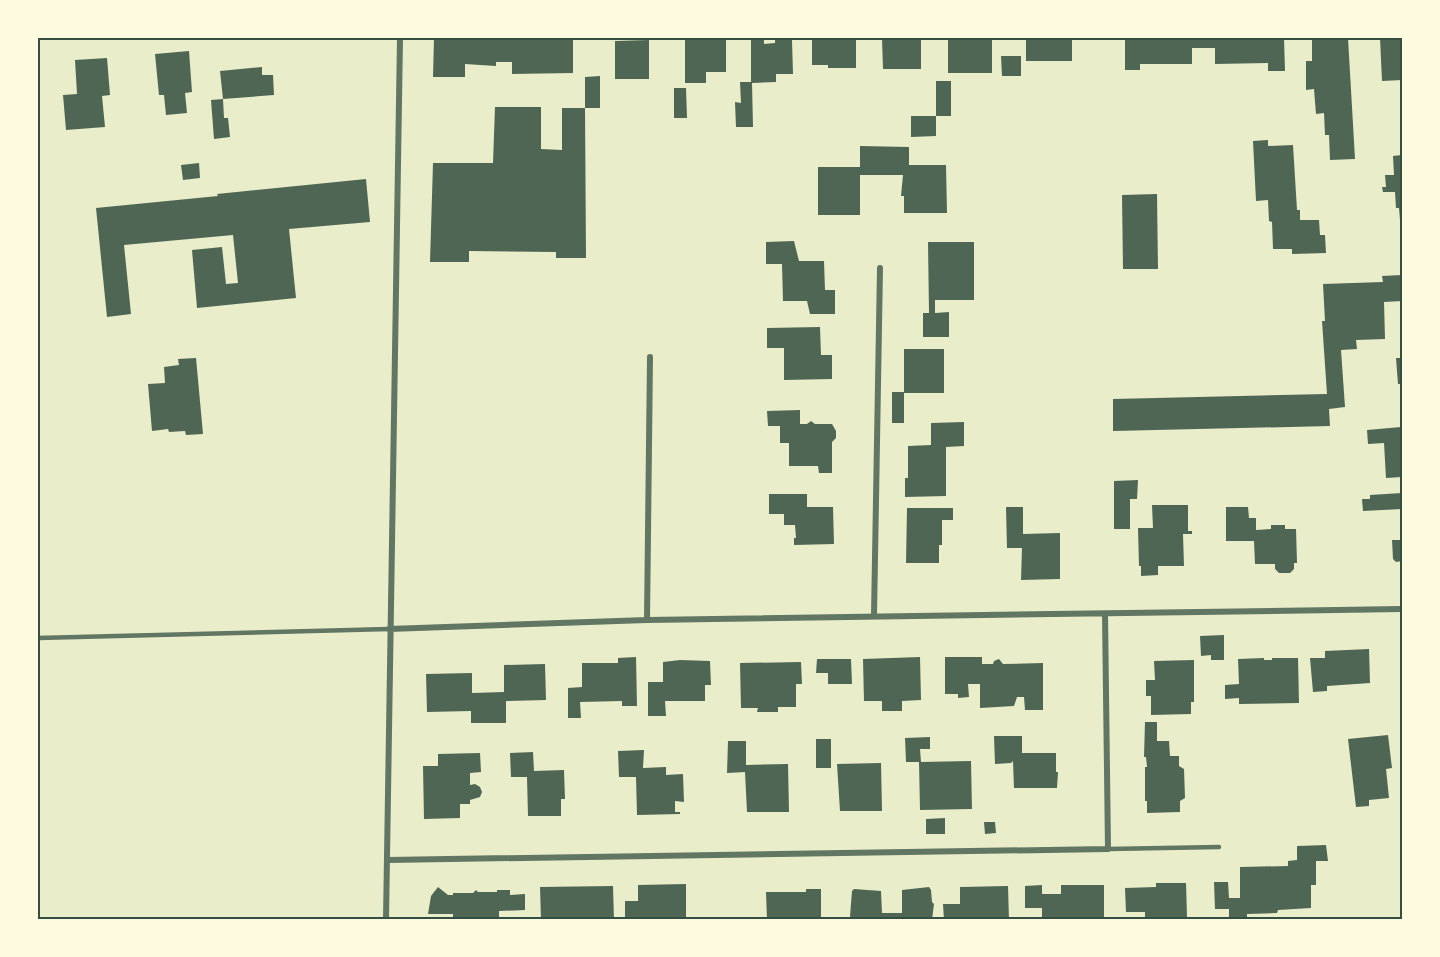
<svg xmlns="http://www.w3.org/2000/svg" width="1440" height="957" viewBox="0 0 1440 957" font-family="'DM Sans',sans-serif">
<rect width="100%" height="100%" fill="#e9edc9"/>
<path fill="#4f6655" d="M434,38H573V73L512,74V62H496V66L465,64V77H433Z
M1026,38H1072V61H1026Z
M1125,38H1284L1285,71H1268V63L1215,64V48H1192V64H1140V70H1125Z
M1312,38H1348L1355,159L1330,160L1329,135H1325L1324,113L1316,114L1314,89L1306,90V61H1312Z
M1380,38H1402V80L1382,81Z
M751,39H764V44L775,43V39L792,40L793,74H776V82L752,83L753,127H736L735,102L741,103L740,82H751Z
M812,39H856V68H828V65H812Z
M882,39H921V69H883Z
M992,39V73H948V40Z
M649,40V79H615V41Z
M685,40H726V72H706V83H685Z
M189,51L192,92L185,93L187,113L166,115L164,95H159L155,54Z
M1001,56H1021V76H1002Z
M107,58L110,95L102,96L105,127L66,130L63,95L77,94L75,60Z
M262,67V75H273L274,95L223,99L224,118H228L230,137L214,139L211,100L223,99L220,71Z
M600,76V108H585V77Z
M936,81H951V116H936Z
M674,88H686L687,118H674Z
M495,107H541V149L562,150V108H585L586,258H556V252L469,251V262H430L433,163H493Z
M911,116H936V136L911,137Z
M1268,140V146L1293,145L1297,210H1300V220H1319L1320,235H1325L1326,253L1292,254V249H1273L1272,222L1269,221L1268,200L1256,201L1253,141Z
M860,146L909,147V165H946L947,213H904V196H901L903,175H860V215H818V167H860Z
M1402,155V220H1400L1399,208H1396L1395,192H1383L1382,187H1386L1385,175H1394L1393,156Z
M199,163L200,178L183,180L181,165Z
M366,179L370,222L289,229L296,298L197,308L192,250L222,247L226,284L238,283L233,235L124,245L131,314L107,317L96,208L218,196L217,194Z
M1157,194L1158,269H1123L1122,195Z
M794,241L799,261H824L825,290H835V314H810L807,301H783L782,264H766V242Z
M928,242H974V300H935V313L949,312V337H923V313H929Z
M1402,275V301L1384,302L1385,339L1356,340L1357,349L1341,350L1345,407L1329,409L1330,426L1113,431V399L1327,394L1322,321H1325L1323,284L1383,282L1382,276Z
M820,327L821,355H832V379L784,380V348H767V328Z
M904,349H944V393H904Z
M196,358L203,434L186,435L185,431L169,432L168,429L152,431L148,384L165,383L164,367L179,365L178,359Z
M1396,358H1402V384H1398Z
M892,392H904V423H892Z
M800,410V424H807L811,421L815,424H832L836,431V438L832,442V473H819L818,466H789V443H780V426H768L767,411Z
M964,422V446L946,447V496L905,497V478H908V446L931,445V423Z
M1401,427L1402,477L1386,478L1384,443L1368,444L1367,430Z
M1138,480L1137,499H1130V529H1114V481Z
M1402,493V509L1363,511L1362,499H1370V495Z
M769,494H807V507H833L834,544L794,545V538H796L795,525H784V514H769Z
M1152,505H1188V531H1192V534H1183L1184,566H1158V575L1141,576V566H1139L1138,528H1153Z
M1006,507H1023V534L1060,533V579L1021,580L1022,548H1007Z
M1226,507H1248L1249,518H1256V530L1271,529V525H1285V529H1296L1297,563H1294V569L1290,573H1279L1275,569V564H1255L1254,541H1226Z
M907,508H953V520H942V545H939V563H906Z
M1392,540H1402V561L1396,562L1393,559Z
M1224,635V660H1211V655L1201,656L1200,636Z
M1369,649L1370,683L1327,686V691L1313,692L1310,658H1325V651Z
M636,657L637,706H622V701L580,702L581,718H568V688L582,687V663H618V658Z
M920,657L921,700L902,701V711H882V701H864L863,659Z
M945,657H982V664H993L994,661L999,659L1003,664L1043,663V710H1025L1024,697H1017L1014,706L980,708V684H968L969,697L958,698V694H945Z
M1264,658V660H1272V658H1298L1299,703L1239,704V698L1225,699V685L1239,684L1238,659Z
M817,659H851L852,684H828V673H816Z
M680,660L710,661L711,685H705V701H665L666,716H648V682H663V662Z
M1194,660V702H1191V714L1151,715V696H1146V680H1155L1154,661Z
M801,662L802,684H796V707H778V712H757L758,708H741L740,663Z
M545,664L546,700L506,701V723H471V711L427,712L426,674L472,673V693L504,692V665Z
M1145,722H1157V741H1169L1170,756H1179V766L1184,769L1185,798L1180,801V812L1147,813V801H1145V767H1147L1146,757H1144Z
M1388,735L1392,768L1386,769L1389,798L1369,800V806L1356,807L1348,739Z
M994,736H1022V753H1056V772H1058L1057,788H1014L1013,761L1011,763L995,764Z
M930,737V749H920L921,762L971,761L972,809L920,810L919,762H906L905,738Z
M816,739H831V768H816Z
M728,741H746V765L788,764L789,812H747L745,772L727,773Z
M644,750L643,768L666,767V775L683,774L684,802L675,801V812H680V814L637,815L636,777H619L618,751Z
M533,752L534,771L564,770L565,799H561V816H528L527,777H511L510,753Z
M480,753L481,772L470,773V785L475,784L480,787L482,792L480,797L470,800V804H460V818L424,819L423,766H438V754Z
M881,763L882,811H840L837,764Z
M945,818V834H926V819Z
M984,822H995L996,833L985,834Z
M1326,845L1328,861H1316V885H1311V908L1278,910L1277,913L1247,914V920H1229V909H1215L1214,882H1228L1229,898H1240V867L1288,866V861L1297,860V846Z
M1156,883H1186L1187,917H1180V919L1145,920V912H1126L1125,888L1156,887Z
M686,884V920H625V901H638V885Z
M1042,885V894H1061V885H1104V918L1042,920V908H1025V886Z
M613,886L614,920H541L540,887Z
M1008,886L1009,920H944L943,904H960V887Z
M438,887L448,895H453V893H473L476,890L478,892H497V890H510V895L525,894V910L499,911V920H453V914H428L431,896Z
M929,887L931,890L932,902L934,904L932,920H852L850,916L852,891L854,889L881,891L882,913H902V890Z
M806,889H821V920H767L766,892H806Z"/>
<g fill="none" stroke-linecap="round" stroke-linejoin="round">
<path stroke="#617663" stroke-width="4.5" d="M38,638L389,629
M1108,849L1219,847"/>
<path stroke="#617663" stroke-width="6" d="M874,616L880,268
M647,620L650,357
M389,629L647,620L1402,609
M387,860L1108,849L1105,614
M386,920L400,38"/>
</g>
<rect width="1440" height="957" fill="none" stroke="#fefae0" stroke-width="78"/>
<rect x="39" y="39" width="1362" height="879" fill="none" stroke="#344e41" stroke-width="2"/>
</svg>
